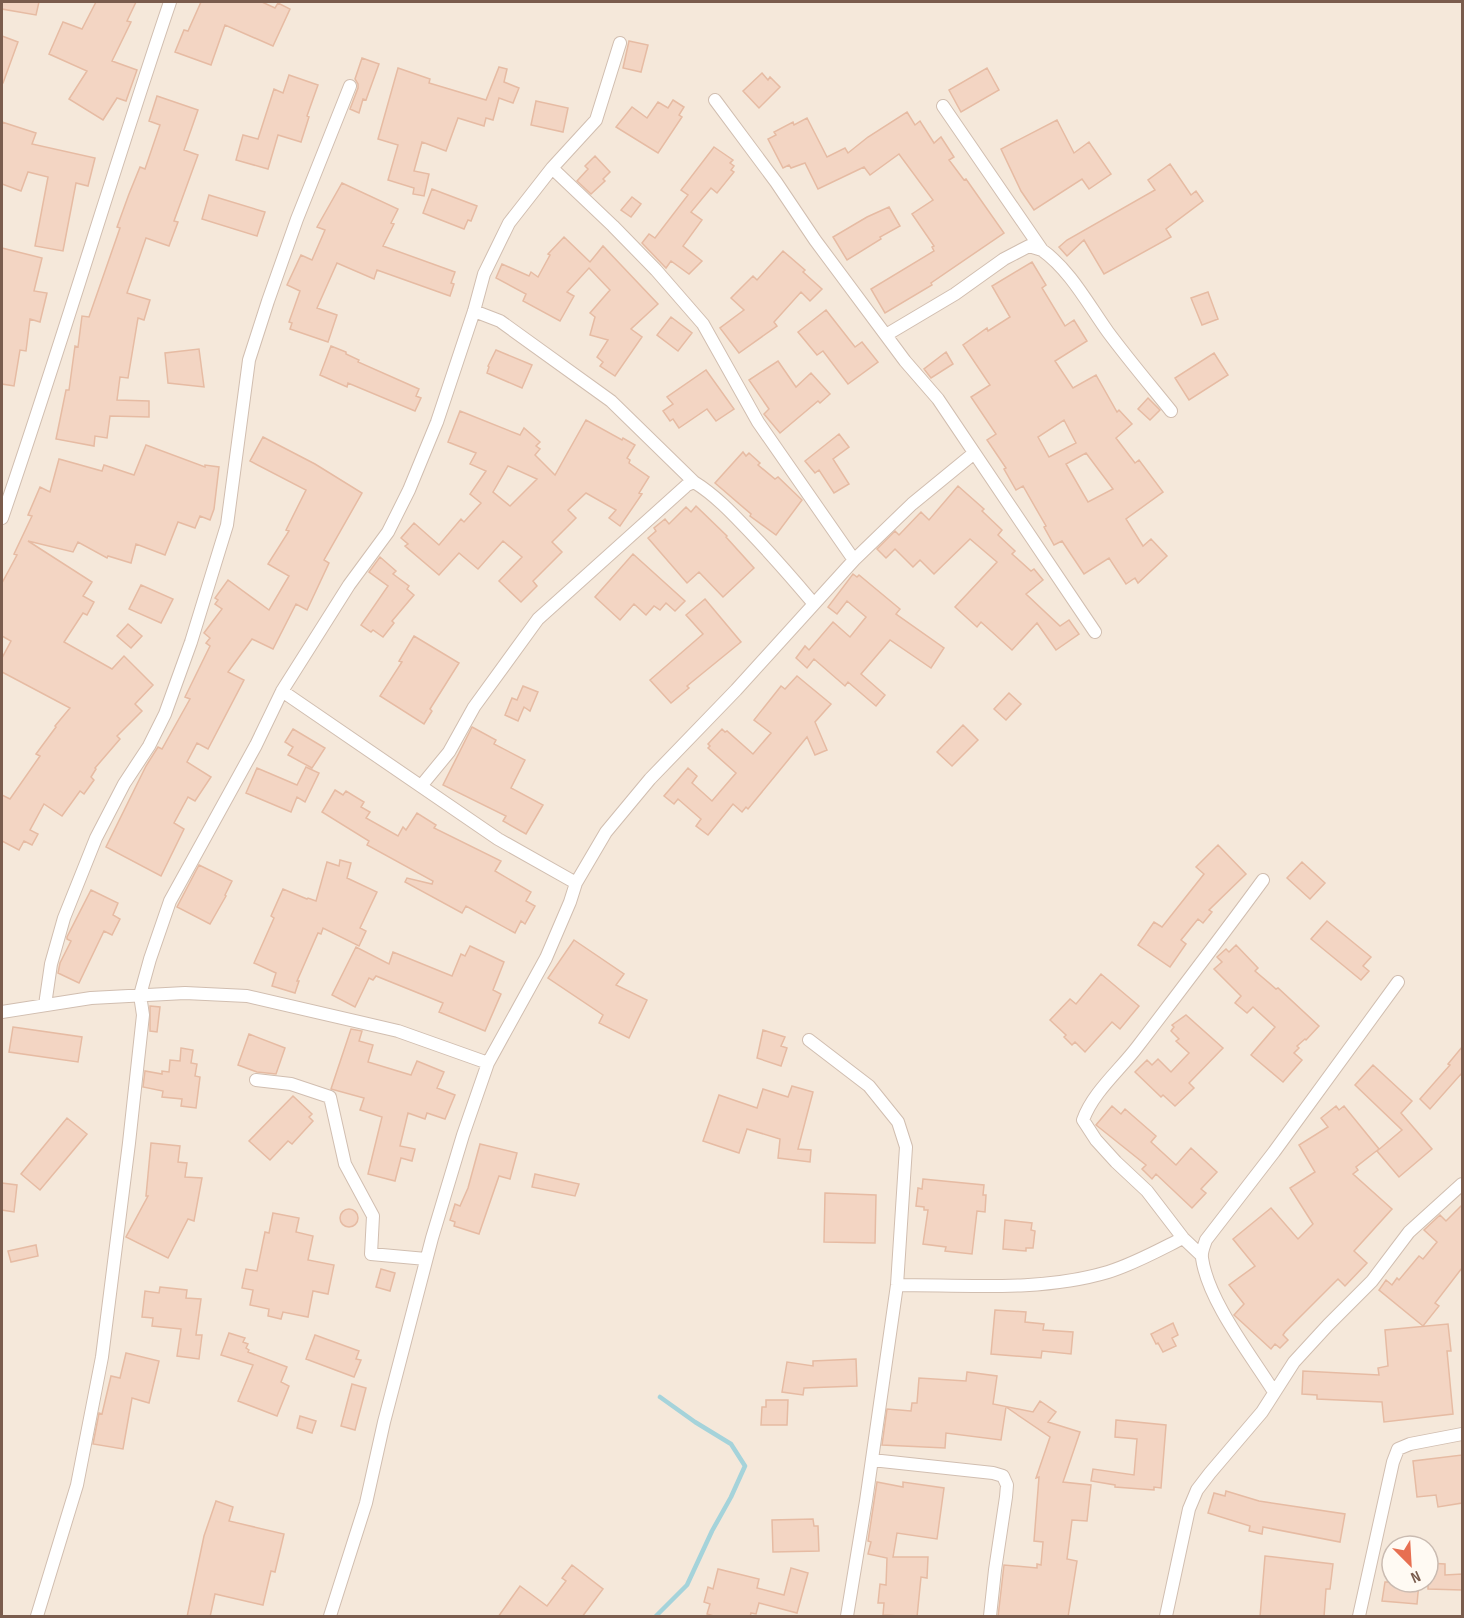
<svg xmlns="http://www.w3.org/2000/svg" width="1464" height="1618" viewBox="0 0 1464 1618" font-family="'Sofia Sans Condensed',sans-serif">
<rect width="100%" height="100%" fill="#fdf6ec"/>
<path fill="#f5e8da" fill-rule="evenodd" d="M2,2H1462V1616H2ZM1392,1546H1428V1582H1392Z"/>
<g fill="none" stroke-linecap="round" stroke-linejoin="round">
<path stroke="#a5d3da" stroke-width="4.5" d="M656,1616L687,1585L712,1531L731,1497L745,1466L731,1444L695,1422L660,1397"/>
</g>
<path fill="#f3d5c3" stroke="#e6bba3" stroke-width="1.5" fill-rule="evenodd" d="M2,2H39L36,15L2,9Z
M96,2H136L127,21L131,22L112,61L137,70L126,101L117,98L103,120L69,99L87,71L49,54L63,22L82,29Z
M201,2H262L275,8L278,3L290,9L273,46L225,25L211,65L175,52L184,30L188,31Z
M2,36L18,42L3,83H2Z
M629,41L648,45L641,72L623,68Z
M362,58L379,64L366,100L363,99L359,113L350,109L358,88V84L355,79Z
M499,67L507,69L504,82L519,88L513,103L499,98L493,120L486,118L484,126L458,118L446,151L422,142L414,171L429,174L424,196L413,194L414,188L388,180L398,145L378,139L398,68L430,79L429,83L486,100Z
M987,68L999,90L961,112L949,90Z
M762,73L768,80L770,77L780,87L759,108L743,91Z
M289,75L318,85L307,116L309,117L301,142L278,135L268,169L236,160L243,135L258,139L274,89L283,93Z
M157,96L198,110L184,150L198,155L174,221L178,222L169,246L146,238L127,293L150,300L144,320L138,318L128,378L120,377L117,400L149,401V417L110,416L107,438L95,436L94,446L56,439L66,390H69L75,346L78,347L82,316L89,317L120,228L117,227L129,194L140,167L145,169L160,125L149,121Z
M673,100L684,107L679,115L682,117L658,153L616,127L632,107L647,118L658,102L668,108Z
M536,101L568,108L563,132L531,125Z
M907,112L915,125L920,121L934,143L941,137L954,157L949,160L964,180L966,179L1004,233L931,283L932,285L885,313L871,289L934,251L932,247L934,246L912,214L933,200L899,154L870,175L864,167L818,189L805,163L791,168L789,165L783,168L768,139L776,135L774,132L793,122L794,125L807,118L827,157L845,148L848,153L868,137Z
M1057,120L1074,153L1089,142L1111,174L1089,189L1082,179L1034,210L1021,191L1001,149Z
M2,122L36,133L32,144L95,158L88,186L76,183L63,251L35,246L48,177L28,172L21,191L2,184Z
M714,147L733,160L730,163L734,166L731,170L734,172L717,193L711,188L691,212L702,220L683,246L702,261L689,274L671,261L666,268L642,243L649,234L655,238L688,195L681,190Z
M595,156L610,172L603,179L605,181L591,194L577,181L588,169L585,166Z
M1170,164L1191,195L1196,191L1203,201L1166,229L1171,237L1104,274L1084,240L1067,256L1059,247L1067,240L1155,190L1148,180Z
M342,183L398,209L391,223L394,224L383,246L455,272L451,283L454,284L450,296L377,270L374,279L337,263L317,308L337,315L328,342L290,329L292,323L289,322L300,291L287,285L301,255L312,260L325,230L317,227Z
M432,189L477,206L471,221L468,220L464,229L423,213Z
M209,195L265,212L257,236L202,219Z
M632,197L641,204L631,217L621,210Z
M889,207L900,226L880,237L881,239L847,260L833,237L867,217Z
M564,237L590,262L603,246L658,304L631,329L642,337L615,376L600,366L603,362L597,357L608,340L590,335L595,317L590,313L610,290L589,268L567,292L574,296L560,321L523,301L526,294L496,278L502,264L529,276L531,272L538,277L550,255L548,254Z
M2,248L42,258L34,291L47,293L40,322L30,319L26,351L20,350L14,386L2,384Z
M783,251L805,270L803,272L822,289L810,301L801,292L774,322L777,326L739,353L720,328L744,310L731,298L753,276L757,280Z
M1032,262L1046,285L1042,288L1065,326L1074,320L1087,341L1055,361L1073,388L1096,375L1117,412L1119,410L1132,424L1116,438L1135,463L1139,460L1163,492L1126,519L1143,546L1151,539L1167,556L1138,583L1135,578L1126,584L1109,558L1084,574L1062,541L1054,545L1044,527L1046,526L1023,486L1016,490L1004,469L1006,468L987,440L996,434L971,397L990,385L963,345L987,328L988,331L1010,317L992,286ZM1064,420L1076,443L1049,457L1038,437ZM1086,453L1113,489L1088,502L1066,464Z
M1208,292L1218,319L1202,325L1191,298Z
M826,310L855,347L862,342L878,362L848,384L823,351L817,355L798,332Z
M671,317L692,333L678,351L657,335Z
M331,346L346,352V354L359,360L358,362L419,389L416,396L421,398L415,411L348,383L347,387L320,375Z
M199,349L204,387L168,383L165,353Z
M496,350L532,365L522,388L487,373L489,367L488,366Z
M946,352L953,364L931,378L924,369Z
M1214,353L1228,375L1189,400L1175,378Z
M778,361L796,387L811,373L830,394L820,403L818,401L780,433L764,414L769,409L749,380Z
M706,370L734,409L716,421L707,409L679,428L673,419L670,421L663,411L673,404L667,397Z
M1148,398L1160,410L1150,420L1138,409Z
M460,411L520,435L524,428L540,442L536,446L540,449L535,455L555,475L586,420L622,440L623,438L635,445L627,458L630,460L629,463L649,477L639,493L642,494L620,526L609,518L616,510L586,493L568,510L576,518L552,542L562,552L533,581L537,586L521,602L499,581L522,557L503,541L478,569L459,553L439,575L405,546L408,544L401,538L414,523L439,545L461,519L464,522L481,503L470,494L486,471L470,464L476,453L448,442ZM508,466L537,479L510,506L493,492Z
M839,434L849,447L833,459L849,484L834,493L819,470L815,473L805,461Z
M263,437L315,464L362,493L324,560L329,563L307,610L296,604L273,649L252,639L228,672L244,680L208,749L197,743L187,762L211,777L195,801L188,797L174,823L184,829L161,876L106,847L146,766L158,747L162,749L190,699L185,697L210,646L206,643L210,638L204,633L222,609L215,604L218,600L215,598L228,580L269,610L289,576L268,564L289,531L286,530L306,490L250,461Z
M146,445L205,467V465L219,467L214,509L210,520L200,516L195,528L178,522L165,555L136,544L131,563L108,556L107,558L78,542L73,552L28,541L92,582L83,596L94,602L87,615L83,613L64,642L112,669L124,656L153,685L135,704L142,711L117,736L120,739L95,768L96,769L91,777L94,780L84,794L80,791L62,816L44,804L30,830L38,834L32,845L24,841L19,850L2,841V795L10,799L40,756L36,754L56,727L55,726L70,708L2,672V658L11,641L2,636V583L17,555L14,554L32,516L28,515L40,487L50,492L59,459L102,471L104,465L134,475Z
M743,452L746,456L749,453L760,463L758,465L775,479L778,477L802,500L776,535L750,516L751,514L715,483Z
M958,486L984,509L982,511L1002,530L998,535L1015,551L1012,554L1031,571L1034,569L1043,580L1026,594L1060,626L1069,620L1079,634L1056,650L1037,623L1012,650L981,622L977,627L955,607L997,562L970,539L934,574L920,560L913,567L895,549L886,558L877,549L895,531L899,535L921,512L929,520Z
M696,506L727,536L726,537L754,568L723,597L699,572L687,583L648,538L656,531L654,528L665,519L669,524L686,507L691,512Z
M633,554L685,601L675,611L666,603L660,610L654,606L646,615L634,604L620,620L595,597Z
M380,557L396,571L393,574L409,586L407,589L414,595L392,621L394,623L383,637L373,630L371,632L361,625L388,586L369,572Z
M853,574L857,577L859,575L900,609L896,614L944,648L931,668L890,640L861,674L885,695L876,706L848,682L845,686L814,659L807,668L796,658L805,646L809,650L833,622L850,637L866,617L847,601L837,614L828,607Z
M141,585L173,599L161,623L129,609Z
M705,599L741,642L687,686L689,688L671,703L650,680L703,634L686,615Z
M128,624L142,636L131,648L117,636Z
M414,636L459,663L430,709L432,711L424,724L380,696L402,662L399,661Z
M797,676L831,704L815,722L827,750L815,755L807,737L748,809L746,807L742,812L733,804L708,835L696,826L701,819L678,799L674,804L664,796L688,768L697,776L692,783L712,801L736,773L708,748L710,746L708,744L722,729L725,732L727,731L753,754L771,733L754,720L781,686L785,689Z
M523,686L538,692L530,711L524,707L518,721L505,715L512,698L517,700Z
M1009,693L1021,704L1006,720L994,709Z
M963,725L978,740L952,766L937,752Z
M472,727L496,740L494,744L525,760L511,788L543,805L526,834L503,821L506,816L443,785Z
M293,729L325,748L312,768L288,755L293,747L285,742Z
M306,767L319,773L305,802L297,797L291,812L246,793L257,768L297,785Z
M335,790L343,795L346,791L364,802L361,807L370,812L366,818L398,836L403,827L406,830L417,813L436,825L434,828L501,861L495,871L531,892L526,901L535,906L525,924L521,921L515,933L466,906L462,913L405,882L407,878L432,884L433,881L367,845L369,841L322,812Z
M1218,845L1246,874L1209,910L1212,912L1203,923L1198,919L1181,940L1186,944L1170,967L1138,945L1154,922L1162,927L1204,874L1196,867Z
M340,860L351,863L347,878L377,892L360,928L366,931L359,946L323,928L321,934L318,933L297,981H299L295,993L272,986L276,973L254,963L274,918L271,916L283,889L307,899L308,898L316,901L327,862L339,866Z
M1302,862L1325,883L1310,899L1287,878Z
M199,865L232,881L225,895L226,896L210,924L177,907Z
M91,890L118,903L113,915L120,919L112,935L104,931L79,983L58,973L60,963L71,941L67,939V937Z
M1327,921L1371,957L1363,966L1369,971L1361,980L1311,939Z
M574,940L624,974L616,985L647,1000L629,1038L599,1023L603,1015L548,978Z
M1236,945L1258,968L1255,971L1276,989L1278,988L1319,1026L1306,1040L1305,1039L1297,1046L1299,1048L1294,1053L1302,1060L1283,1082L1251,1055L1275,1027L1253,1007L1247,1013L1235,1003L1241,996L1214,969L1222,962L1217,957L1226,949L1229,952Z
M470,946L504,962L493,990L501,994L485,1031L439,1012L443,1003L376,976L373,980L369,978L355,1007L332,995L356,947L389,964L393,952L452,976L461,954L465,956Z
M1101,974L1139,1006L1120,1029L1112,1022L1085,1052L1075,1042L1072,1045L1064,1037L1066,1035L1050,1020L1070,999L1076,1004Z
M150,1006L160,1007L157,1032L150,1031Z
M1186,1015L1223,1048L1189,1083L1194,1088L1175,1106L1163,1095L1161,1097L1135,1072L1147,1060L1152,1065L1158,1059L1171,1072L1189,1053L1176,1041L1179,1039L1171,1031L1174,1027L1172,1025Z
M13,1027L82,1037L78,1062L9,1052Z
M351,1029L362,1031L359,1041L373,1045L368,1062L411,1075L417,1061L444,1072L437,1088L455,1095L445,1119L427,1113L425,1119L408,1113L400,1146L415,1149L412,1161L401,1158L395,1181L368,1174L382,1117L360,1110L364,1098L331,1089Z
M763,1030L785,1037L781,1046L787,1048L781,1066L757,1058Z
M249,1034L285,1048L276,1074L257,1072L238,1065Z
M1462,1047V1076L1461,1074L1430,1109L1420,1099L1450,1065L1448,1064Z
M181,1048L193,1050L191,1063L197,1064L195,1076L200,1077L196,1108L181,1106L182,1099L162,1097L163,1091L143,1087L145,1071L162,1074V1071L169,1072L170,1060L180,1061Z
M1373,1065L1412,1101L1401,1113L1432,1149L1399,1177L1377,1151L1402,1130L1355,1085Z
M792,1086L813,1092L798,1149L811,1150L810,1162L778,1158L780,1139L747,1129L739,1153L703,1141L719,1095L757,1108L763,1089L788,1097Z
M293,1096L312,1114L309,1117L313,1121L292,1144L288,1141L270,1160L249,1141Z
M1112,1106L1121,1114L1125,1109L1156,1136L1151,1142L1176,1165L1191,1148L1217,1172L1201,1189L1206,1193L1192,1208L1156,1174L1152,1179L1142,1169L1146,1165L1096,1125Z
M1336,1106L1339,1110L1344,1106L1379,1149L1356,1167L1358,1170L1353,1174L1392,1209L1354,1251L1367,1263L1345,1286L1338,1279L1285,1332L1283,1335L1288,1340L1280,1348L1275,1344L1271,1349L1234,1315L1244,1304L1229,1285L1255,1266L1233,1239L1271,1208L1298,1239L1313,1224L1290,1188L1315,1172L1299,1145L1328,1127L1321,1118Z
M67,1118L87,1134L40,1190L21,1174Z
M151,1143L180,1146L178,1162L187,1163L185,1177L202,1178L194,1221L188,1219L168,1258L126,1237L148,1196H146Z
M480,1144L517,1153L510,1179L499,1176L479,1234L454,1226L455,1222L450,1220L455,1204L460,1206L468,1188Z
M535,1174L579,1184L575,1196L532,1187Z
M923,1179L984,1185L983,1195H986L985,1212L977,1211L972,1254L945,1251L946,1247L923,1244L928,1210H924V1207L916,1206L918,1188L922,1189Z
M2,1183L17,1185L14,1212L2,1210Z
M825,1193L876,1195L875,1243L824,1242Z
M1462,1205V1268L1435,1303L1439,1306L1423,1326L1379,1290L1386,1280L1392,1285L1397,1278L1399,1280L1419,1256L1423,1259L1437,1242L1424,1230L1440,1215L1446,1221Z
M340 1218a9 9 0 1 1 18 0a9 9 0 1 1-18 0Z
M273,1213L299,1218L296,1232L313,1236L308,1260L334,1265L328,1294L313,1291L308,1317L283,1312L281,1319L268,1316L269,1309L250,1305L253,1290L242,1288L246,1269L257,1271L265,1232L269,1233Z
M1005,1220L1032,1223L1031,1230L1035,1231L1033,1248H1026V1251L1003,1249Z
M36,1245L38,1256L11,1262L8,1251Z
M381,1269L395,1273L390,1291L376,1287Z
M160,1287L187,1290L186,1298L201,1299L196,1335H202L199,1359L177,1356L181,1329L152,1326L153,1318L142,1317L145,1291L159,1293Z
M995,1310L1026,1312L1025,1322L1044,1324L1043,1330L1073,1332L1071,1354L1042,1351L1041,1358L991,1354Z
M1173,1323L1178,1335L1172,1338L1176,1346L1163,1352L1158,1343L1156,1344L1151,1334Z
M1448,1324L1451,1351H1447L1453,1414L1384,1422L1382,1402L1317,1399V1395L1302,1394L1303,1371L1379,1375L1378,1368L1388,1366L1385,1330Z
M229,1333L245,1338L243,1342L248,1344L246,1348L249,1350L248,1352L287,1367L281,1382L289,1386L277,1416L238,1401L253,1365L221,1355Z
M315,1335L359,1351L356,1359L361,1360L354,1377L306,1359Z
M126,1353L159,1361L149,1403L132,1398L123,1449L93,1444L99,1413L102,1414L111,1376L120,1378Z
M856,1359L857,1386L804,1388L803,1395L782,1392L787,1362L813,1366V1361Z
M967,1372L997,1376L993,1404L1033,1412L1040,1401L1056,1412L1048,1422L1080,1432L1063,1482L1091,1485L1087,1521L1072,1520L1067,1559L1077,1561L1068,1617H998L1004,1565L1037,1568V1564L1041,1565L1043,1542L1034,1541L1039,1477L1036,1478L1050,1437L1006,1407L1001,1440L946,1433L945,1448L882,1445L887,1409L911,1411L912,1403H917L919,1378L966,1381Z
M352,1384L366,1388L355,1430L341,1426Z
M766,1400H788L787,1425H761L762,1407H766Z
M300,1416L316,1421L312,1433L297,1428Z
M1116,1420L1166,1425L1161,1488L1154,1487V1490L1115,1487V1485L1091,1481L1093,1469L1134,1475L1137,1439L1115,1437Z
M1462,1455V1503L1438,1507L1436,1495L1417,1497L1413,1461Z
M877,1482L903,1487V1482L944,1488L937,1539L897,1533L893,1557H928L927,1578L921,1577L917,1617L883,1615L884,1603H878L880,1584L886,1585L887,1558L868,1554L871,1542L868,1541Z
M1226,1491L1259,1501L1345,1514L1340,1542L1263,1527L1262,1534L1249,1531L1250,1526L1208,1513L1214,1493L1225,1496Z
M216,1501L233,1507L229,1521L284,1534L275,1572L271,1571L263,1605L215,1594L210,1617H187L204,1536Z
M813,1519L814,1526H818L819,1551L773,1552L772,1520Z
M1265,1556L1333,1564L1330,1589H1326L1324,1617H1260Z
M1428,1563L1445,1564V1575L1462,1574V1590L1428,1589Z
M572,1565L603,1589L582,1617H498L520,1586L547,1606L566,1581L562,1578Z
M791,1568L808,1573L797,1613L759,1603L756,1614L751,1613L750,1617H717L707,1614L710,1604L704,1602L708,1587L713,1589L718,1569L759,1579L757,1588L784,1595Z
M1385,1582H1419L1417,1604L1382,1601Z"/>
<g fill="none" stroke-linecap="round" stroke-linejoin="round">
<defs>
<path id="minor" d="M715,100L776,182L815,240L905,361L938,399L1095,632
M943,106L1042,250C1070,270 1088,304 1108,332C1128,359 1150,385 1171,411
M552,168L613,226L656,270L703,324L758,422L854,560
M474,311L500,321L611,401L694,482C715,495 732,513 749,531C772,555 793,579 814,604
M886,335L955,294L1004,259L1029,246L1042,250
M2,518C61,347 112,173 170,2
M282,691L498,839L576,883
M421,786L449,752L474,707L538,619L687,485L694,482
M45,1005L51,964L64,918L96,838L124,784L149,746L165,714L191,642L227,525L249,360L268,301L297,219L350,86
M2,1012L91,998L185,993L247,996L398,1031L488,1063
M809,1040L869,1086L898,1122L906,1147L897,1285L866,1501L847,1616
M256,1080L291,1084L330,1097L345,1164L373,1216L371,1254L426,1259
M1202,1256L1183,1238L1147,1191L1116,1162L1096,1140L1083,1120C1093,1092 1120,1070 1138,1046C1180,991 1222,936 1263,880
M897,1285C966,1285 1041,1292 1108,1272C1134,1264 1159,1250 1183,1238
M1274,1392C1251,1355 1208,1301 1202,1258C1201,1252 1204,1246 1206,1240L1274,1152L1398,982
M872,1460L993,1473L1003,1476L1007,1485L1006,1497L995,1570L990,1616
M37,1616L77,1485L102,1357L129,1143L143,1015L140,995L150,959L170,901L256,745L282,691L349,585L388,532L409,490L437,422L474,311L484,274L509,223L552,168L596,120L620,43
M330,1616L366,1503L384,1422L432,1238L463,1135L488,1063L546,958L570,902L576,883L606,832L650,779L736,690L854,560L912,504L973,454
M1166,1616L1189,1509L1197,1490L1210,1473L1262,1412L1294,1362L1328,1325L1372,1281L1409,1232L1462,1184
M1359,1616L1393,1462L1398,1449L1410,1444L1462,1434"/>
</defs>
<use href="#minor" stroke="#d1beb0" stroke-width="14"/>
<use href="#minor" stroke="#fff" stroke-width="12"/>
</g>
<rect width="1464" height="1618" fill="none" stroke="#7a5c4d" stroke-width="6"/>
<g transform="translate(1410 1564) rotate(156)"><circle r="28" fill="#fffaf3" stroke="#cabbb1" stroke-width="1.5"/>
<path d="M0-4.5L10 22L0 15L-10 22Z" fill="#e76f51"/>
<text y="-9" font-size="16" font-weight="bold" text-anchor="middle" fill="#7a5c4d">N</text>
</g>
</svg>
